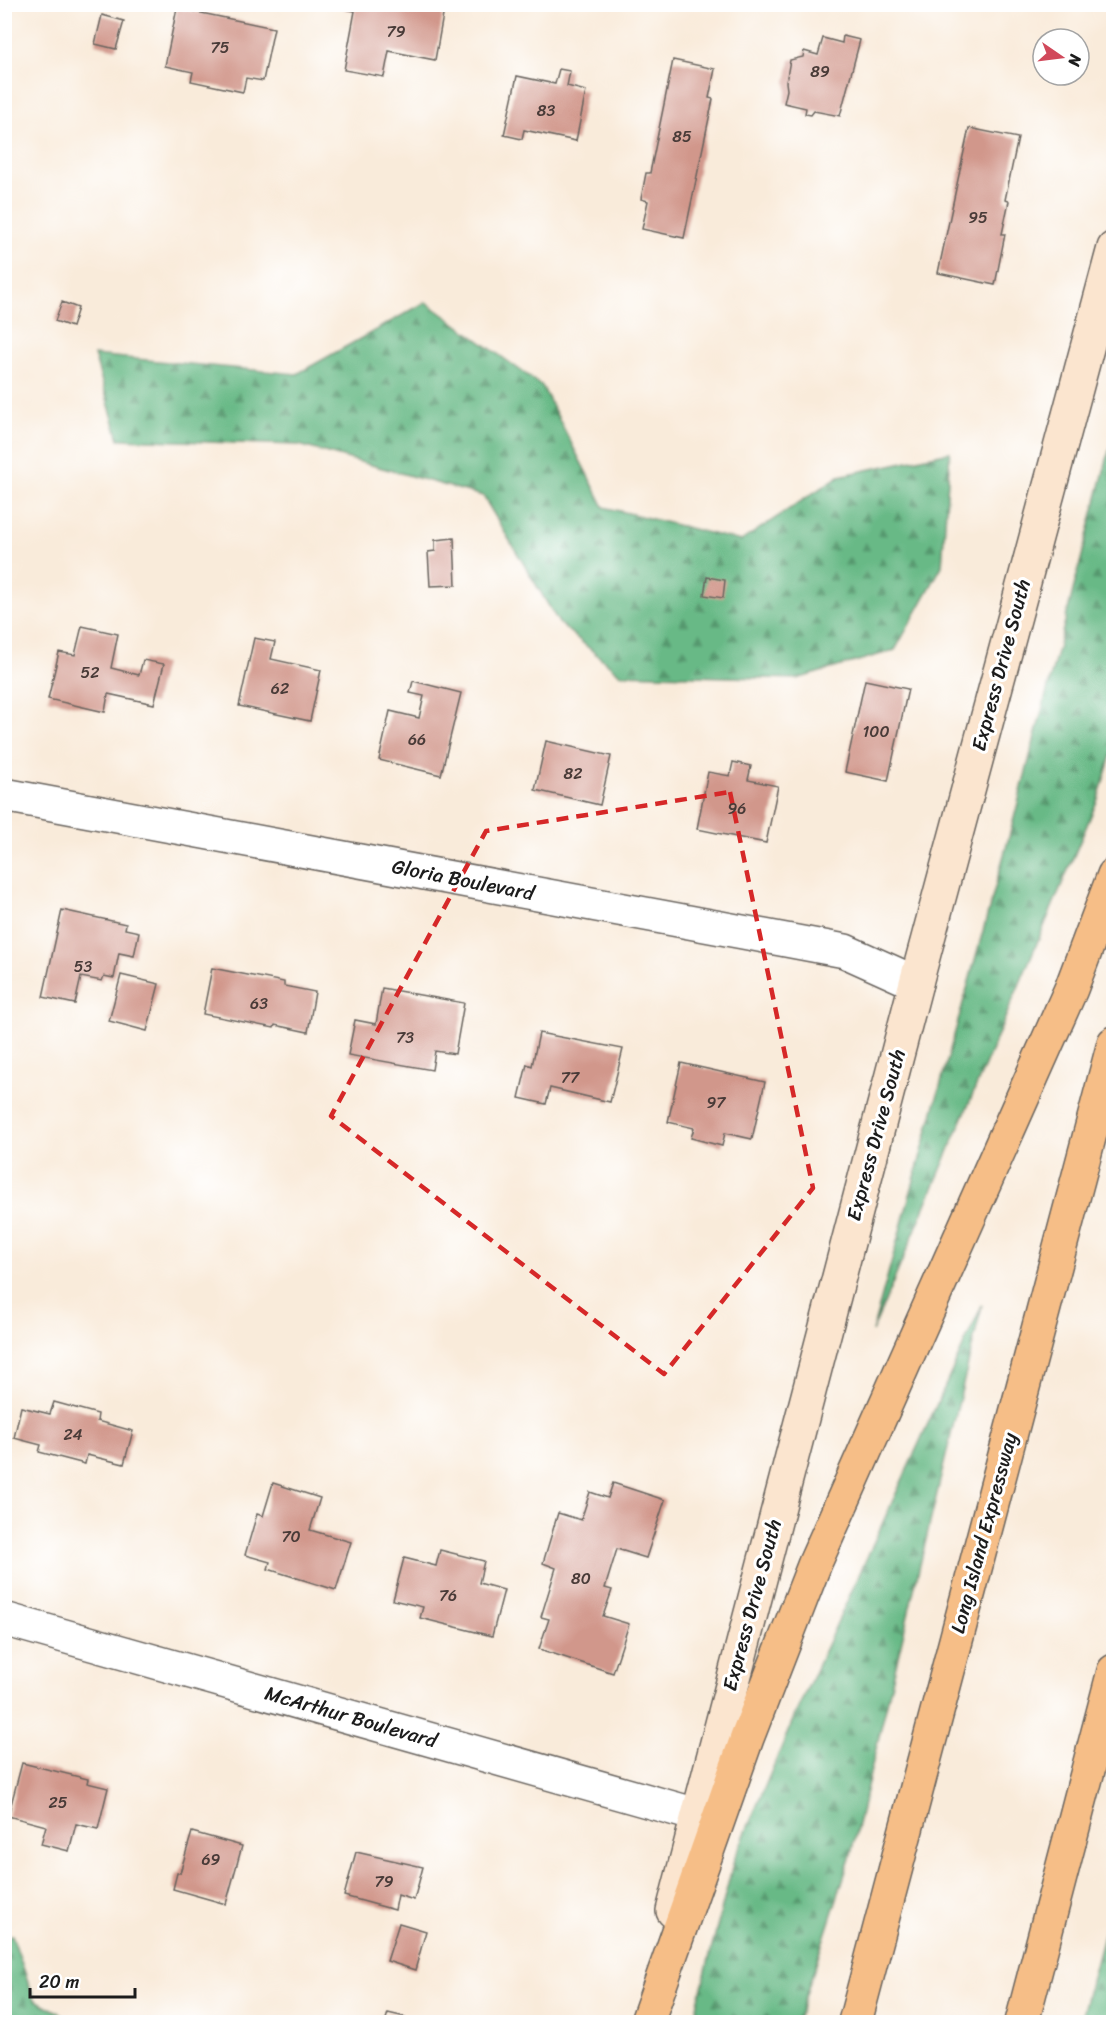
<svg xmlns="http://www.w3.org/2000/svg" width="1118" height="2027" viewBox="0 0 1118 2027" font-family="Sriracha,sans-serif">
<defs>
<pattern id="forest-firs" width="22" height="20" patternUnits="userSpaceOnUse" patternTransform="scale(1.5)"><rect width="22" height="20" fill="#68b986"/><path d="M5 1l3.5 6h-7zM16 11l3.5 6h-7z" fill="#55966d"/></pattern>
</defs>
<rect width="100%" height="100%" fill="#fff"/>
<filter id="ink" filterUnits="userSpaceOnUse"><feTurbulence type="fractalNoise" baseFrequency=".0167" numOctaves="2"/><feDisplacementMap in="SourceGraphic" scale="12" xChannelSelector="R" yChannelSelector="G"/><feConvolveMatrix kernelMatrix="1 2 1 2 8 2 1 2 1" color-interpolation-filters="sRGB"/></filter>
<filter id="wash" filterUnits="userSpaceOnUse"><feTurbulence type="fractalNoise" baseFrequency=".008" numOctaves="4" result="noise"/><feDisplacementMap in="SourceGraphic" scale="24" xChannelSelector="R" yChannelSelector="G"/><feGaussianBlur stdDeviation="1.35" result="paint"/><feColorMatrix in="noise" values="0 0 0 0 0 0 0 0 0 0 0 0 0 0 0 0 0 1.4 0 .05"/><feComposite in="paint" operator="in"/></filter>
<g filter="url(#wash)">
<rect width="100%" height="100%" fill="#f9ebda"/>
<path fill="url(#forest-firs)" stroke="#426a51" stroke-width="1.5" d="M426,302L542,386L604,507L741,541L839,476L950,452L942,566L895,650L797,679L620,674L559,623L483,496L299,445L119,439L94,355L297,374Z
M1113,436V749L1098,799L872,1332L1012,826Z
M982,1305L850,1858L797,2022H693L734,1860L795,1715Z
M1113,1899V2022H1080Z
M12,1935L34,1999L76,2022H5V1936Z"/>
<g id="blocks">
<path fill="#d1978b" d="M345,4H445L435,60L389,51L384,77L344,70L355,11L344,9Z
M177,8L274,28L263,81L246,78L243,92L191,81L193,72L165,66Z
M102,15L124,21L116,49L95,44Z
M843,36L860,40L840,116L814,111L811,115L805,114L806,108L784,103L787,90L786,82L790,60L803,57L804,51L818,55L823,38L842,43Z
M673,60L715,69L709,98L713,99L684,238L642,229L648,201L641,199L646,173H650Z
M559,69L570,71L567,86L586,91L576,141L524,130L522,139L504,135L517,76L555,84Z
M969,128L1018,138L1005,200L1009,201L1002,234H1005L995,285L938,273Z
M62,302L78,308L72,327L55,321Z
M454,538L456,585L430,586L428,552L435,551V540Z
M707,577L725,580L723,598L704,595Z
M82,626L118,634L111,668L139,675L143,660L164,664L154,704L108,694L105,712L48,699L59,652L75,655Z
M254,638L275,642L271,659L321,670L310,721L239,706Z
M865,680L908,689L888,781L845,772Z
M413,681L461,693L441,775L379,760L390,711L419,718L424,696L410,693Z
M546,741L611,756L600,805L535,790Z
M733,762L751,766L748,780L778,786L766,843L697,829L708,772L730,776Z
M62,910L126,924L125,929L139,932L134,956L119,953L114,978L104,976L102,981L81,977L75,1004L43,997Z
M212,968L284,982V986L315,992L308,1032L275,1025L274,1028L203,1014Z
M121,975L159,984L147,1031L109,1021Z
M382,988L464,1003L455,1054L435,1051L432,1070L348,1055L355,1020L376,1024Z
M539,1033L623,1049L610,1102L550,1088L546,1104L519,1098L527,1064L532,1066Z
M681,1063L765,1082L752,1139L725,1133L722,1146L691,1138L694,1128L668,1122Z
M54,1402L98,1414L97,1421L133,1431L124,1464L87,1455L85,1464L39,1452L41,1445L14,1438L21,1407L50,1414Z
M273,1483L320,1498L310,1530L351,1542L336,1590L268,1569L270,1562L245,1555L257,1514L263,1516Z
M613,1483L665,1500L646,1558L617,1549L605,1588L612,1590L603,1616L629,1624L613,1673L539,1649L549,1619L541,1617L556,1568L543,1563L558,1513L581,1520L590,1492L608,1498Z
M440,1550L484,1561L479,1583L504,1590L492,1636L420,1618L423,1607L393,1600L404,1558L436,1566Z
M22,1763L88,1779L87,1783L108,1788L98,1829L76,1824L69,1851L41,1844L46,1826L8,1816Z
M192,1832L242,1846L226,1904L173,1889L177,1873H180Z
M356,1852L423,1867L414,1900L398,1895L395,1910L344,1896Z
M399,1923L426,1931L415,1970L387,1961Z
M388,2013L405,2017L403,2022H385Z"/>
</g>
</g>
<g filter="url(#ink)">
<use href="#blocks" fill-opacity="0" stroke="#69645e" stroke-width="1.5"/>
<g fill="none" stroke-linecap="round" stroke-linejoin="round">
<defs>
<path id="minor" d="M4,795L845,951L916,983
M4,1619L697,1815"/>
<path id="secondary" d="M673,1911L916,983L1114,248"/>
<path id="motorway" d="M647,2022L747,1738L815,1563L1071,989L1114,875
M855,2022L1114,1043
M1022,2022L1114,1671"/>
</defs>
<use href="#minor" stroke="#69645e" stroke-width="36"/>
<use href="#secondary" stroke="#69645e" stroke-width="36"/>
<use href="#motorway" stroke="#69645e" stroke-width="36"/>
<use href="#minor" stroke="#fff" stroke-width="33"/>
<use href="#secondary" stroke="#fbe5cf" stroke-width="33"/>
<use href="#motorway" stroke="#f6be87" stroke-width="33"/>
</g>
</g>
<path fill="none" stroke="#d62828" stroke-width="4.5" stroke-dasharray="12 8" stroke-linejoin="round" d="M730,792L813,1188L664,1374L331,1116L486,831Z"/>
<g text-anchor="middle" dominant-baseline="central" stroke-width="6" stroke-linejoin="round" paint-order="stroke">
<g font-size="16" fill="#493b38">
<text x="396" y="31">79</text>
<text x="220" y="47">75</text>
<text x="820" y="71">89</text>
<text x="546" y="110">83</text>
<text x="682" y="136">85</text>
<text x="978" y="217">95</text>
<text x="90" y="672">52</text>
<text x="280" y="688">62</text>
<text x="876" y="731">100</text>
<text x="417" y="739">66</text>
<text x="573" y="773">82</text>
<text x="737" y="808">96</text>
<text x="83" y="966">53</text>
<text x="259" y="1003">63</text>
<text x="405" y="1037">73</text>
<text x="570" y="1077">77</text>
<text x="716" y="1102">97</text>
<text x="73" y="1434">24</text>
<text x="291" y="1536">70</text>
<text x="581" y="1578">80</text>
<text x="448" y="1595">76</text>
<text x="58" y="1802">25</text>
<text x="211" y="1859">69</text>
<text x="384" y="1881">79</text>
</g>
<g font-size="20" fill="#1c1c1c" stroke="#fff">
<text transform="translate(1001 665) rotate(-75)">Express Drive South</text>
<text transform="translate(463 880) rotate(11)">Gloria Boulevard</text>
<text transform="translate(876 1135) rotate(-75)">Express Drive South</text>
<text transform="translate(984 1533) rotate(-75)">Long Island Expressway</text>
<text transform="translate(752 1605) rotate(-75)">Express Drive South</text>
<text transform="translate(351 1717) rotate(16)">McArthur Boulevard</text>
</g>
</g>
<rect width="1118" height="2027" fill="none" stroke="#fff" stroke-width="24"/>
<g transform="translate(1061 57) rotate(104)"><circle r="28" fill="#ffffff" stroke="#a4a4a4" stroke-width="1.5"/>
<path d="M0-4.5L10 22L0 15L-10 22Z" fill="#d1495b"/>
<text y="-9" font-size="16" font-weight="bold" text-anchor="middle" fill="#1c1c1c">N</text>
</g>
<path d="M30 1988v9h105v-9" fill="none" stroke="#1c1c1c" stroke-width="3"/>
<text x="39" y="1988" font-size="18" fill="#1c1c1c" stroke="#ffffff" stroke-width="4.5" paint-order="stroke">20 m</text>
</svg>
